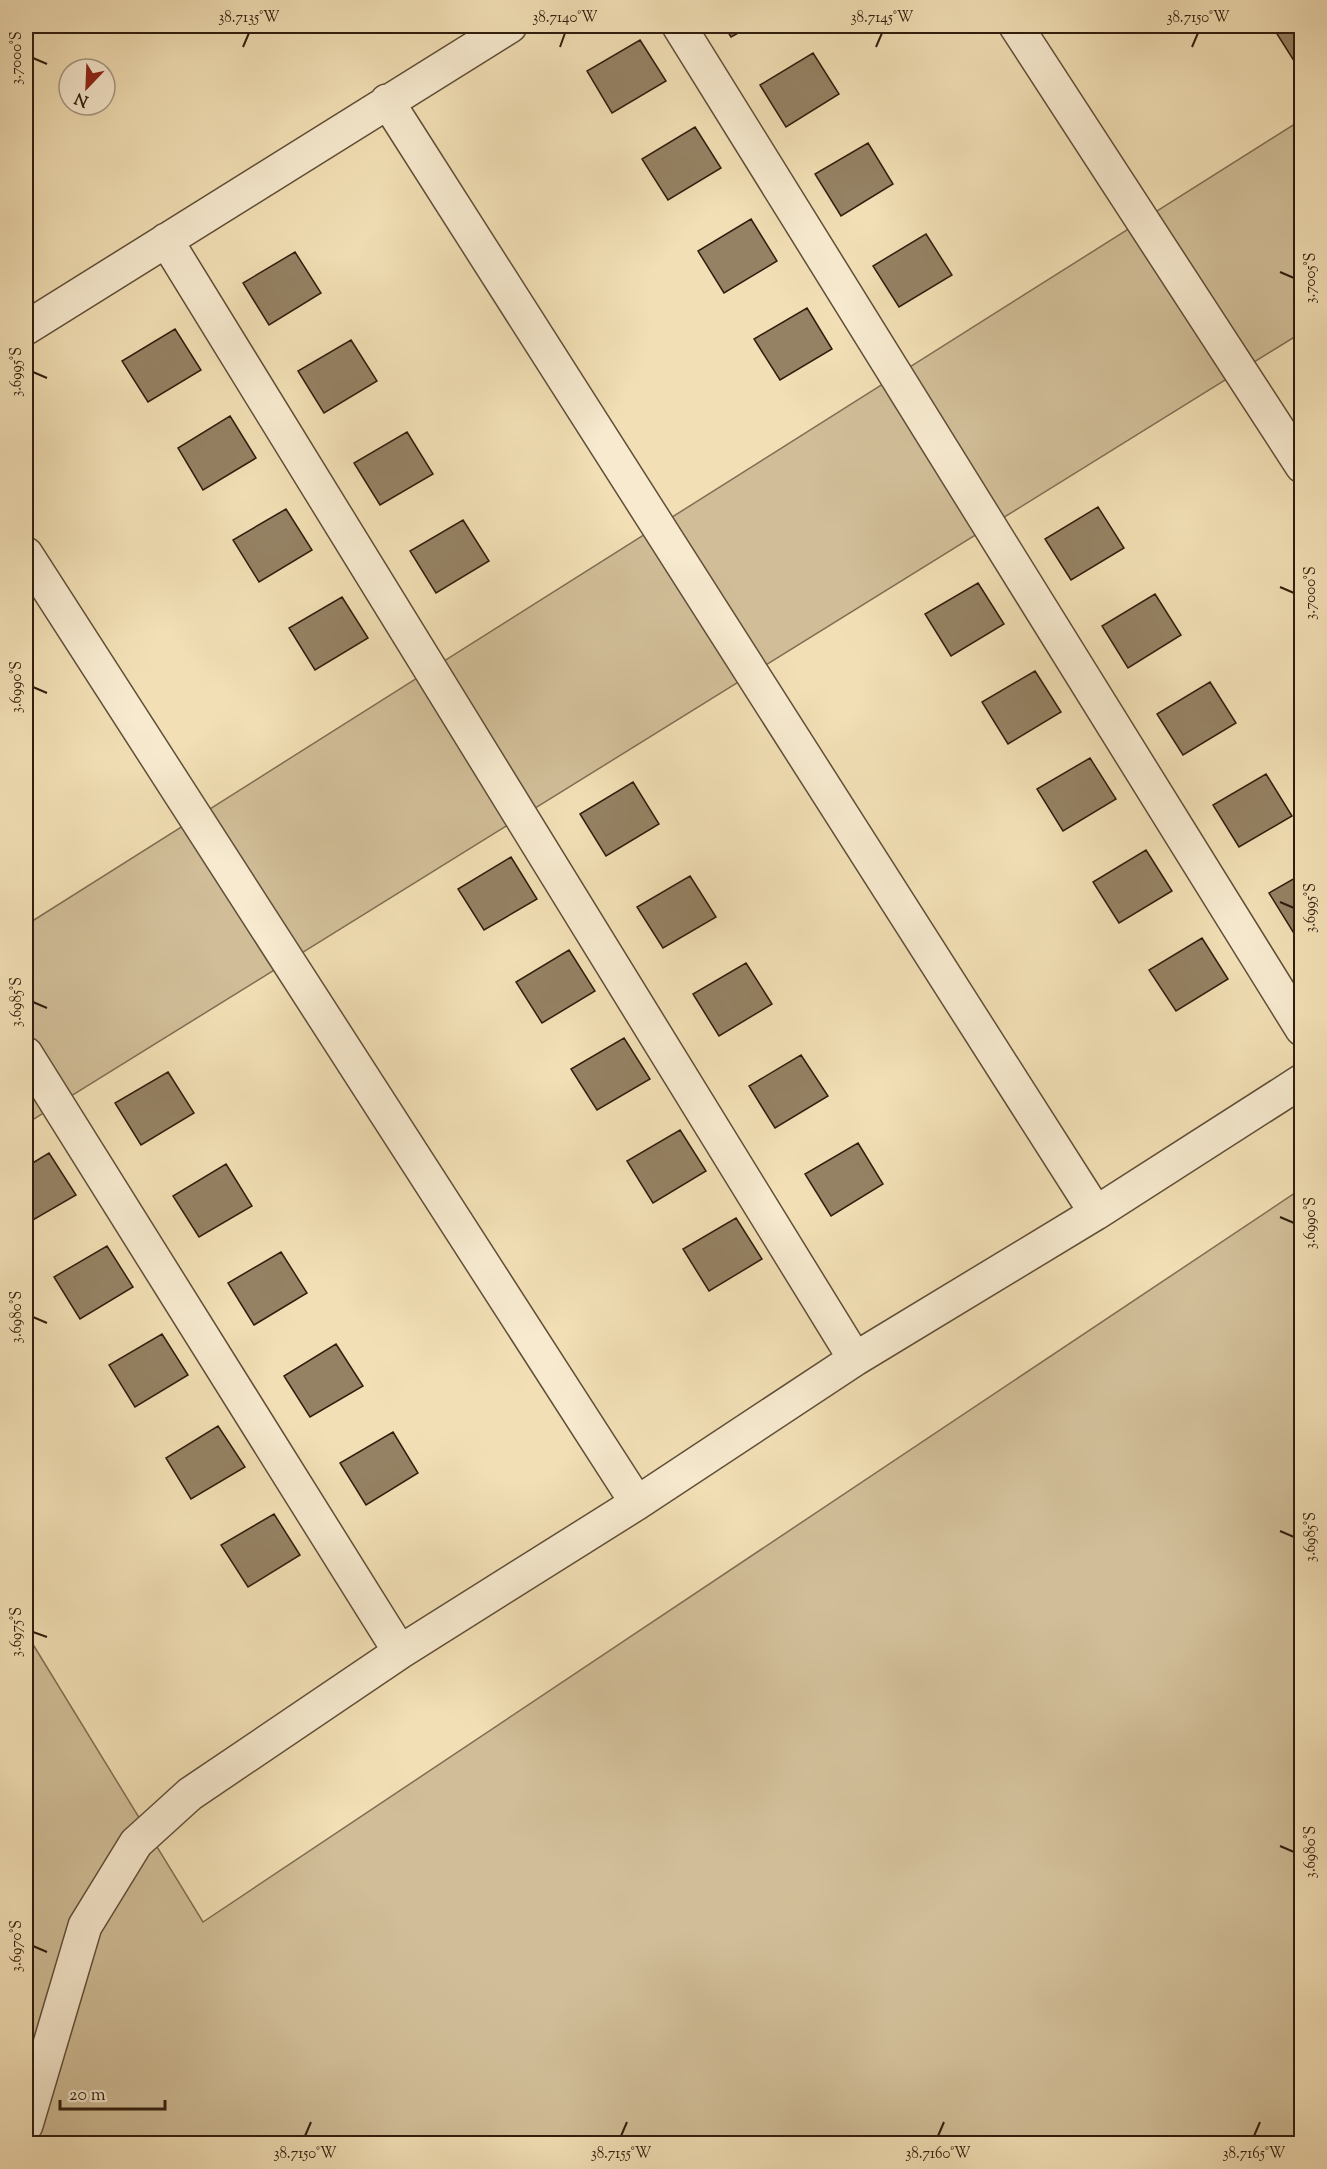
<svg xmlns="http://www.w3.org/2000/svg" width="1327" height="2169" viewBox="0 0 1327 2169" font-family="'Sorts Mill Goudy',serif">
<rect width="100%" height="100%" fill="#f2dfb5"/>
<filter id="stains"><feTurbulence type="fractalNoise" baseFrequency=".00333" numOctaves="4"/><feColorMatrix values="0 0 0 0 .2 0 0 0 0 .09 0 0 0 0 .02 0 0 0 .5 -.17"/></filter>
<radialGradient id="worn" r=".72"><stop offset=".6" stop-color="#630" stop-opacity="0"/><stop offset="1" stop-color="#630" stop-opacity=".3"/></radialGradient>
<path fill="#d1be98" stroke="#806e52" stroke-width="1.5" d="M1301,120V333L26,1124V925Z
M1301,1189V2143H26V1633L203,1922Z"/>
<path fill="#958264" stroke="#301d0d" stroke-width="1.5" d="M724,26H751L731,37Z
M1272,26H1302V60L1296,64Z
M640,40L666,81L612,113L587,71Z
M813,53L839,94L786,127L760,85Z
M695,127L721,168L668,200L642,159Z
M868,143L893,184L841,216L815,174Z
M751,219L777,261L724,293L698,251Z
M926,234L952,275L899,307L873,266Z
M295,252L321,293L269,325L243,283Z
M807,308L832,349L780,380L754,339Z
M175,329L201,370L148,402L122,361Z
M351,340L377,381L324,413L298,371Z
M230,416L256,458L203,490L178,448Z
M407,432L433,474L380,505L354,463Z
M1098,507L1124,548L1071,580L1045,539Z
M286,509L312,550L259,582L233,540Z
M463,520L489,561L436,593L410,551Z
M978,583L1004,624L951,656L925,614Z
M1155,594L1181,635L1128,668L1102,626Z
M342,597L368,638L315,670L289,628Z
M1035,671L1061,712L1008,744L982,702Z
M1210,682L1236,723L1183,755L1157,714Z
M1090,758L1116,799L1063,831L1037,789Z
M1266,774L1292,816L1239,847L1213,805Z
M633,782L659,824L606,856L580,814Z
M1146,850L1172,891L1119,923L1093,882Z
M511,857L537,899L484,930L458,889Z
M1302,874V931L1295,935L1269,893Z
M690,876L716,917L663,948L637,907Z
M1202,938L1228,979L1176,1011L1149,970Z
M569,950L595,991L542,1023L516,982Z
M746,963L772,1004L719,1036L693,994Z
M624,1038L650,1079L597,1110L571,1069Z
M801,1055L828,1096L775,1128L749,1086Z
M168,1072L194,1113L141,1145L115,1103Z
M680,1130L706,1171L653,1203L627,1161Z
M858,1143L883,1184L831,1216L805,1174Z
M49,1153L76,1195L26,1224V1167Z
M226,1164L252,1206L199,1237L173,1196Z
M736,1218L762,1259L709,1291L683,1249Z
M107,1246L133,1287L80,1319L54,1277Z
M281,1252L307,1293L254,1325L228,1283Z
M162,1334L188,1375L135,1407L109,1365Z
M336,1344L363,1386L310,1417L284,1376Z
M218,1426L245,1467L191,1499L166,1458Z
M393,1432L418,1473L366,1505L340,1463Z
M274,1514L300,1555L248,1587L221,1545Z"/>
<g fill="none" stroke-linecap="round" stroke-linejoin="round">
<defs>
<path id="minor" d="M679,26L1302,1029
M1016,26L1302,466
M387,101L1096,1213
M166,240L855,1359
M26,328L510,26
M26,554L637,1503
M26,1054L400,1652
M26,2125L85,1926L136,1843L190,1794L400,1652L637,1503L855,1359L1096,1213L1302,1081"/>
</defs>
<use href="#minor" stroke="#604e37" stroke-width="36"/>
<use href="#minor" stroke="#f7eacf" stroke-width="33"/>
</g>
<path fill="none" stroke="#301d0d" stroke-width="2" d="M243,47L249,33M560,47L565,33M876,47L882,33M1192,47L1198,33M33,58L47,64M1280,272L1294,278M33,372L47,378M1280,587L1294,593M33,687L47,693M1280,902L1294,908M33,1002L47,1008M1280,1217L1294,1223M33,1317L47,1323M1280,1531L1294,1537M33,1632L47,1637M1280,1846L1294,1852M33,1946L47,1952M305,2136L311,2122M621,2136L627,2122M938,2136L944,2122M1254,2136L1260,2122"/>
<rect width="1327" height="2169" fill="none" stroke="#f2dfb5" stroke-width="66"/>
<g transform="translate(87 87) rotate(203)"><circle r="28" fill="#f7eacf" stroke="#a79881" stroke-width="1.5"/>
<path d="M0-4.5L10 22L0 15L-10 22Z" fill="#8f2418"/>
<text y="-9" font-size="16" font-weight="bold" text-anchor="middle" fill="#301d0d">N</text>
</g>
<path d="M60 2100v9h105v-9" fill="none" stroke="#301d0d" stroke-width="3"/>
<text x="69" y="2100" font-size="18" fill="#301d0d" stroke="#f7eacf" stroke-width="4.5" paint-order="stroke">20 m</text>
<rect x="33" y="33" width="1261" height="2103" fill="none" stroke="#301d0d" stroke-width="2"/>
<g font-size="15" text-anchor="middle" fill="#301d0d">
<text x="249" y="22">38.7135°W</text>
<text x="565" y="22">38.7140°W</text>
<text x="882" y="22">38.7145°W</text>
<text x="1198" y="22">38.7150°W</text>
<text transform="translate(16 58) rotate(-90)" y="5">3.7000°S</text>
<text transform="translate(1310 278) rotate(-90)" y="5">3.7005°S</text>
<text transform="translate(16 372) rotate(-90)" y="5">3.6995°S</text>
<text transform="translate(1310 593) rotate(-90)" y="5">3.7000°S</text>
<text transform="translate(16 687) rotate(-90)" y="5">3.6990°S</text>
<text transform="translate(1310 908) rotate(-90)" y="5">3.6995°S</text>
<text transform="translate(16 1002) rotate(-90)" y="5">3.6985°S</text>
<text transform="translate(1310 1223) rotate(-90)" y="5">3.6990°S</text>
<text transform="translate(16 1317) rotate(-90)" y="5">3.6980°S</text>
<text transform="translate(1310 1537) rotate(-90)" y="5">3.6985°S</text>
<text transform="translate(16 1632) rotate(-90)" y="5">3.6975°S</text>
<text transform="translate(1310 1852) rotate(-90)" y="5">3.6980°S</text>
<text transform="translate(16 1946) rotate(-90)" y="5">3.6970°S</text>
<text x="305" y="2158">38.7150°W</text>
<text x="621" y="2158">38.7155°W</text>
<text x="938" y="2158">38.7160°W</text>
<text x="1254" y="2158">38.7165°W</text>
</g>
<rect width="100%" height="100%" filter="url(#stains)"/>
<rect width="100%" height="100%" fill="url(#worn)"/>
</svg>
